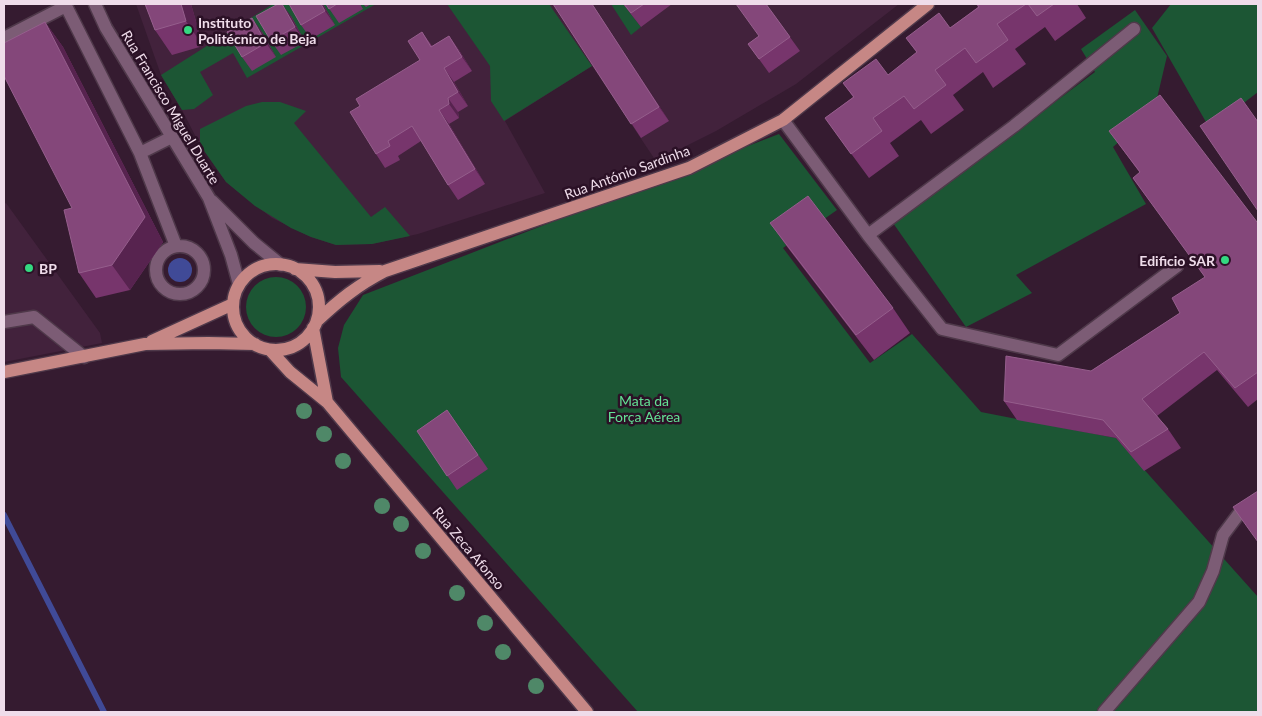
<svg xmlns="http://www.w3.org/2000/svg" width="1262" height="716" viewBox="0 0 1262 716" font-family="Lato,sans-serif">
<rect width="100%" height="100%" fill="#351b30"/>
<path fill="#42223c" d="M136,4H899L796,84L716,131L656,161L592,66L505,121L545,193L418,234L372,244L336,245L311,237L272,218L226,182L200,145L182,110L161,75Z
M6,203L100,333L102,343L4,362V204Z"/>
<path fill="#1c5634" d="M273,4H376L247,78L233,53L200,72L213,95L194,109L182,110L161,75Z
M447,4H549L592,66L504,121L491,101L490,66Z
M611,4H633L627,9L641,27L631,35Z
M1171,4H1258V92L1210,129L1152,28Z
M1135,10L1167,56L1154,111L1113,147L1146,204L1016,275L1032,293L966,327L893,223L1095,72L1081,49Z
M262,102H280L306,111L294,123L371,217L385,207L410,236L372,244L336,245L311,237L291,228L255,206L226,182L200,145V129L246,106Z
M779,134L837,210L783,248L870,363L912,334L981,412L1116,438L1258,597V712H638L341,377L338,348L344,325L363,295Z
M246 307a30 30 0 1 1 60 0a30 30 0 1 1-60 0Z"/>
<path fill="#404a97" d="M168 270a12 12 0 1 1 24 0a12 12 0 1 1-24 0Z"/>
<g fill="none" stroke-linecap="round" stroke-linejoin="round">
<path stroke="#404a97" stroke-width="6" d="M4,515L104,712"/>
<defs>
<path id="minor" d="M95,4L106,28L209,198L231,255L239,284
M4,38L66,6L140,153L172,137
M783,120L868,235L942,329L1058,355L1177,266
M140,153L176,246
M212,201L254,243L281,265
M868,235L1014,126L1134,29
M156 270a24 24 0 1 1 48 0a24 24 0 1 1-48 0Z
M4,322L34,317L84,357
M1104,712L1199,602L1213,571L1223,535L1238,515L1258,499"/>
<path id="major" d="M233 307a43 43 0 1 1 86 0a43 43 0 1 1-86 0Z
M295,269L335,272L380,271
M317,321C339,300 358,285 385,271L689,168L783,120L928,4
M313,328L327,402
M152,341L233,304
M270,350L290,372L327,402L587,712
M4,372L145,344L208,343L255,344"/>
</defs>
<use href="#minor" stroke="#4f394a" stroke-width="15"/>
<use href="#major" stroke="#4f394a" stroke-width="15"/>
<use href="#minor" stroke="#7c5c75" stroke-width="12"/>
<use href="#major" stroke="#c68785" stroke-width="12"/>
</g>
<g fill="#4f8868">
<circle cx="304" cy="411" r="8"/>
<circle cx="324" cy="434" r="8"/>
<circle cx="343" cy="461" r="8"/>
<circle cx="382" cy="506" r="8"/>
<circle cx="401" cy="524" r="8"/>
<circle cx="423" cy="551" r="8"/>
<circle cx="457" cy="593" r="8"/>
<circle cx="485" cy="623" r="8"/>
<circle cx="503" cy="652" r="8"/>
<circle cx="536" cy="686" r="8"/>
</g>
<path fill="#77356c" d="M145,4H191L203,46L172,55L155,30Z
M289,4H323L335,25L311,39L301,25Z
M326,4H360L363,9L339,23Z
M363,4H371L366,7Z
M553,4H592L669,121L641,138Z
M623,4H672L641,27Z
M766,4L800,51L769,73L748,44L759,36Z
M976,4H1077L1086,18L1055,41L1045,27L1015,49L1026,64L993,88L983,72L953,95L964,110L931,134L921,120L890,143L899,156L869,178L825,118L853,97L843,83L888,75L917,53L906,38L950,28L978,7Z
M291,16L305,42L281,55L271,41Z
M45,22L63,47L163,242L130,290L96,298L79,273L72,208Z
M262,32L276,57L252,71L242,57Z
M422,32L432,46L449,36L459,50L472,71L454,82L468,106L458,112L459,118L449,124L485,184L458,200L448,185L421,141L398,156L400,160L385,168L376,154L420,60Z
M1109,131L1257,222H1258V399L1248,407L1217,370L1157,416L1168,429L1181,448L1144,471L1116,438L1017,420L1004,401L1091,371L1180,313L1205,277L1133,178L1140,173Z
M770,223L893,308L910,333L874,360L788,248Z
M447,410L488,469L457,490L417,431Z"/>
<path fill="#57234f" d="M181,4H191L203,46L186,21Z
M282,4L291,16L305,42L295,27Z
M321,4H323L335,25L325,11Z
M592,4L669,121L659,107Z
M252,18L262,32L276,57L266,43Z
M45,22L63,47L163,242L130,290L112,265Z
M449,36L459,50L472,71L462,57Z
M444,68L454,82L468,106L458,92Z
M448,98L458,112L459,118L449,104Z
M439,110L449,124L485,184L475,169Z"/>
<path fill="#84477a" stroke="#955e8c" d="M145,4H181L186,21L155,30Z
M278,4H282L295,27L271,41L256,16Z
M289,4H321L325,11L301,25Z
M326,4H337L329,9Z
M553,4H592L659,107L631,124Z
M624,4H644L631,13Z
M736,4H766L790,37L759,59L748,44L759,36Z
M977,4H1026L997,24L1008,40L976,63L965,48L935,70L946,85L914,109L904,96L873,118L882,131L851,154L825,118L854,97L843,83L876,59L888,75L917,52L906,38L939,13L950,28L979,7Z
M1028,4H1054L1037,16Z
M252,18L266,43L242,57L227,32Z
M45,22L145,217L112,265L79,273L64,210L72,208L4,76V43Z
M422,32L431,47L449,36L462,57L444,68L458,92L448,98L449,104L439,110L475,169L448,185L412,126L388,141L390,146L376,154L350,112L360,106L356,99L420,60L408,41Z
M1160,95L1257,222H1258V372L1235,388L1204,352L1142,399L1168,429L1131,452L1103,420L1004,401L1006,356L1091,371L1180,313L1172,298L1205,277L1133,178L1140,172L1109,131Z
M1241,98L1258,122V211L1200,126Z
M808,196L893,308L856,335L770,223Z
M447,410L478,455L447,476L417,431Z
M1258,491V542L1233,507Z"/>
<g fill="#34d881" stroke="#2b1126" stroke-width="2">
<circle cx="188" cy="30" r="5"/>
<circle cx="1225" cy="260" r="5"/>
<circle cx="29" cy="268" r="5"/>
</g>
<g text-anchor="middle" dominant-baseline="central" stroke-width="5" stroke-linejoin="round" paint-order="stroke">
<g font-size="14" font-weight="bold" fill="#efdcea" stroke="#2b1126" text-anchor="start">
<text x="198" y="22">Instituto<tspan x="198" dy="16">Politécnico de Beja</tspan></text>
<text x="1215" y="260" text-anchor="end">Edificio SAR</text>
<text x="39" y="268">BP</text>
</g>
<g font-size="14" fill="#efdcea" stroke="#2b1126">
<text transform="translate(171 107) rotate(59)">Rua Francisco Miguel Duarte</text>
<text transform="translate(627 172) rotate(-20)">Rua António Sardinha</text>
<text transform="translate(469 548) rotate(50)">Rua Zeca Afonso</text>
</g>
<g font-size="14" fill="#64e195" stroke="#2b1126">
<text x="644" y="400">Mata da<tspan x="644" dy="16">Força Aérea</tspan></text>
</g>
</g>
<rect width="1262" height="716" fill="none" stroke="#efdcea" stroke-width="10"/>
</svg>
